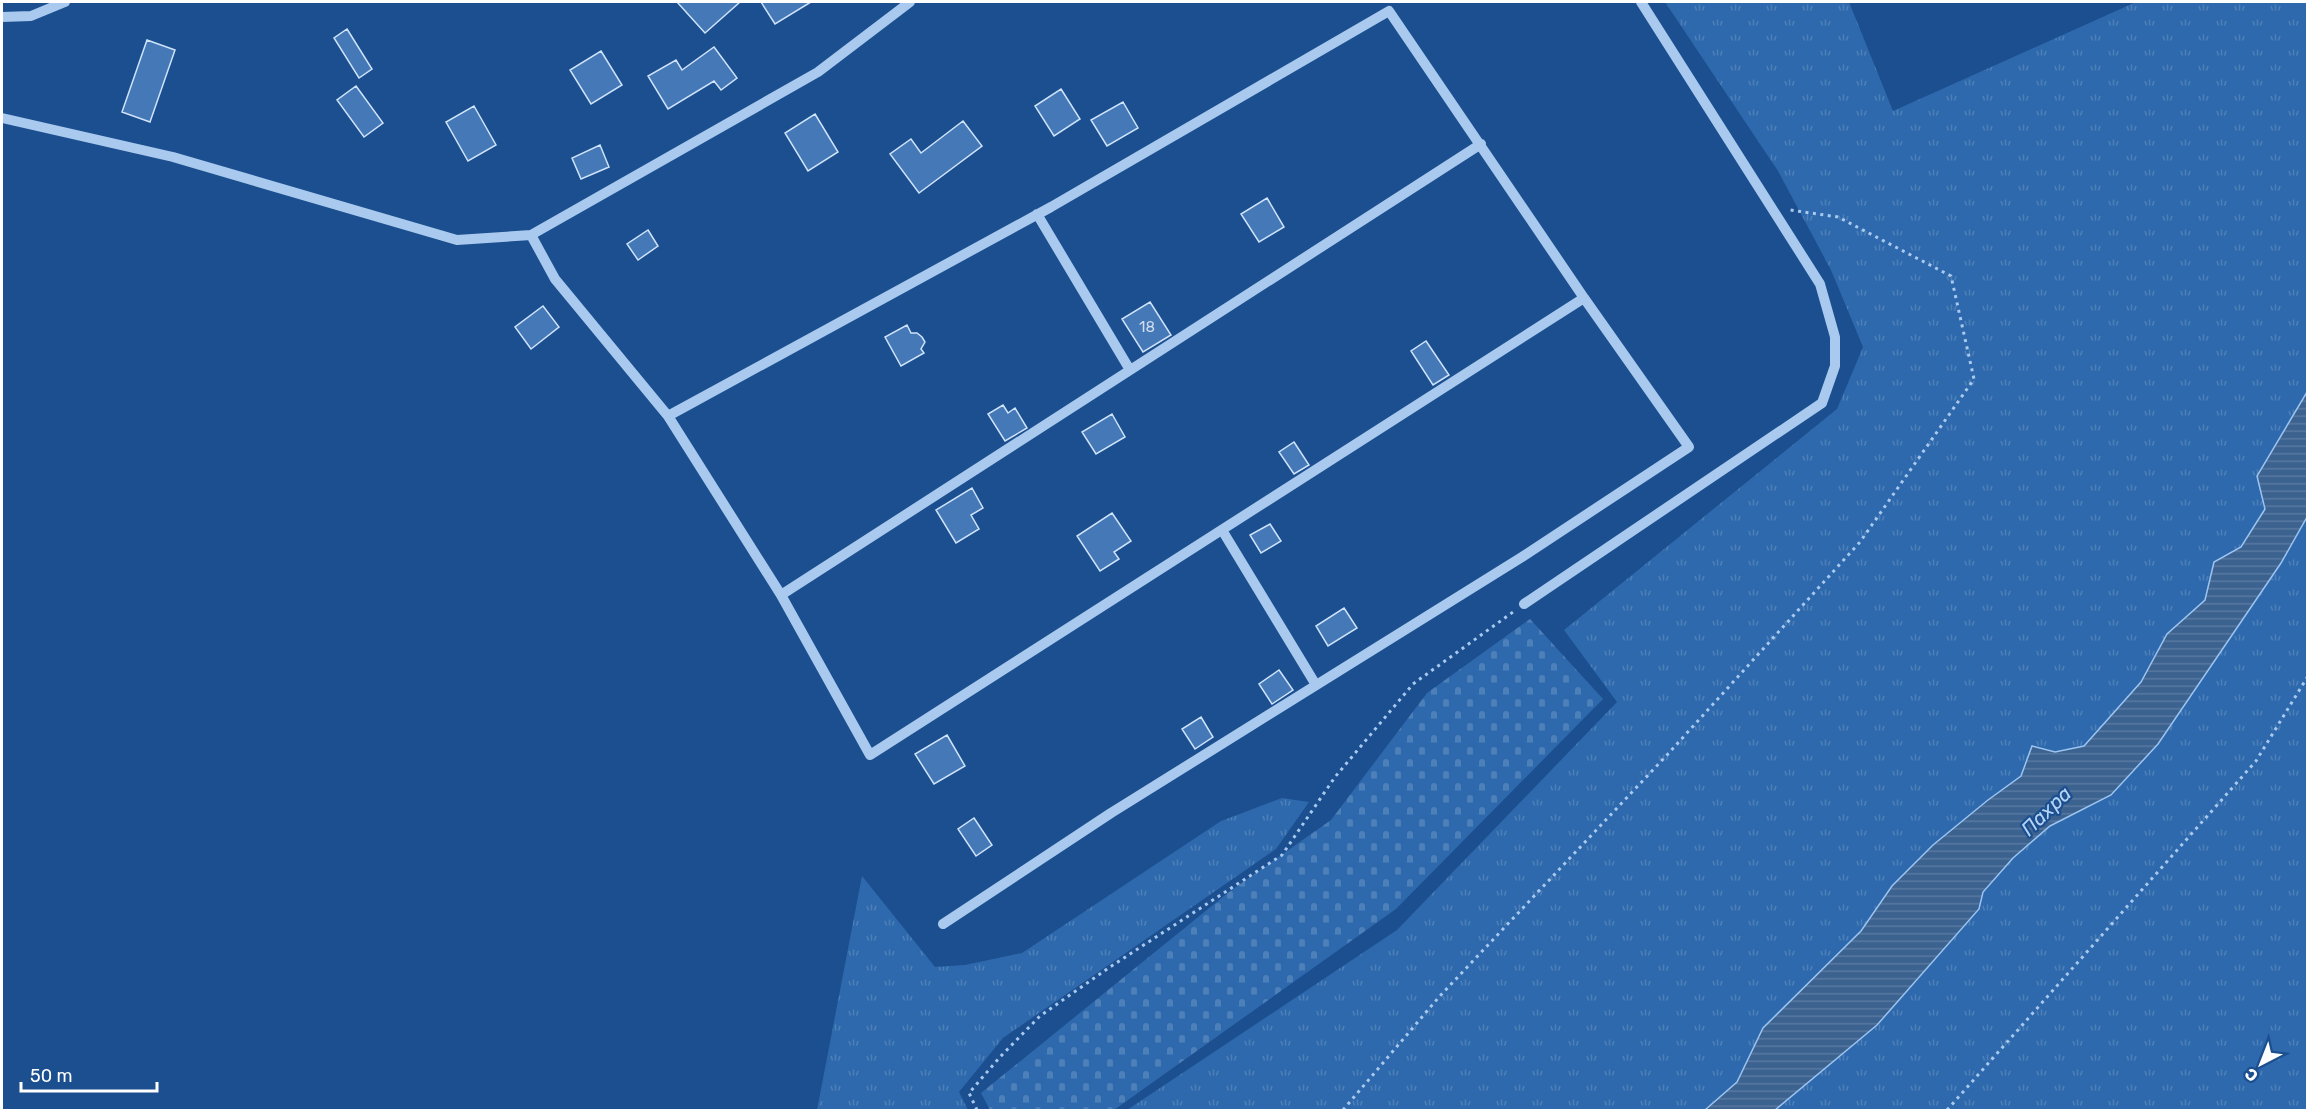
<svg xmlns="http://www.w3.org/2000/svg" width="2309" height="1112" viewBox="0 0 2309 1112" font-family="Rubik,sans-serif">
<defs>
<pattern id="grass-tufts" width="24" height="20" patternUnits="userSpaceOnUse" patternTransform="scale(1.5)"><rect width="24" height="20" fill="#2e69ad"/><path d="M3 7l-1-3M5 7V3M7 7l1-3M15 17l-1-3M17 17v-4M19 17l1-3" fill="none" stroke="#4d80b9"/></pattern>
<pattern id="cemetery-stones" width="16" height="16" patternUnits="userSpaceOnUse" patternTransform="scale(1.5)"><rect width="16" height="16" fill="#2e69ad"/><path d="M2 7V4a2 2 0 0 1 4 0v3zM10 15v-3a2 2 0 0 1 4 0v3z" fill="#4d80b9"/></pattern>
<pattern id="water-rules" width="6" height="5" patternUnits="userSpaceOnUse" patternTransform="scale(1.5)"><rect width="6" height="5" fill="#3c6290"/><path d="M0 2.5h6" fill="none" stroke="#597aa1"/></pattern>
</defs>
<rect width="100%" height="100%" fill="#1b4f8f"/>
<path fill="url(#grass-tufts)" d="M1665,2H1849L1893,111L2136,2H2307V392L2258,476L2266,509L2241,547L2214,562L2205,600L2167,634L2141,682L2084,746L2055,752L2032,746L2021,776L1988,800L1933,845L1892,886L1861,931L1763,1028L1737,1083L1705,1110H1127L1397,930L1617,702L1564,630L1837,409L1863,347L1831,270L1778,171Z
M2307,517V1110H1775L1877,1025L1979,910L1982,892L2013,858L2050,826L2111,794L2158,744L2281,563Z
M1282,798L1309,802L1276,849L1003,1038L959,1092L968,1110H817L862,876L935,967L965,965L1022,953L1221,821Z"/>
<path fill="url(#cemetery-stones)" d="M1530,619L1603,699L1396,909L1114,1110H990L981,1093L1229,892L1331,820L1427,693Z"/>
<path fill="url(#water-rules)" stroke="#9cc4f0" stroke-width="1.5" d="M2307,392V517L2281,563L2158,744L2111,795L2050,826L2013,858L1983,892L1979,909L1877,1025L1775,1110H1705L1737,1082L1763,1028L1861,931L1892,886L1933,845L1988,800L2021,776L2032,746L2055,752L2084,746L2141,682L2167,634L2205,600L2214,562L2241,547L2265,509L2257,476Z"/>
<path fill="#4478b7" stroke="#cfe3fa" stroke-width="1.5" d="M677,2H740L705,33Z
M761,2H811L775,24Z
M347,29L372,69L359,78L334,38Z
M147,40L175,50L150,122L122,112Z
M714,47L737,78L721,90L714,81L668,109L648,76L676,60L682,70Z
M601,51L622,85L591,104L570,70Z
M356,86L383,123L364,137L337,100Z
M1061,89L1080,119L1054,136L1035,106Z
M1123,102L1138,128L1107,146L1091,120Z
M474,106L496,145L468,161L446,122Z
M815,114L838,152L808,171L785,133Z
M963,121L982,146L919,193L890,154L911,139L921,153Z
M600,145L609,167L581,179L572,158Z
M1267,198L1284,227L1259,242L1241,214Z
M648,230L658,246L638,260L627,244Z
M1150,302L1171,335L1143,352L1122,319Z
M543,306L559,327L531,349L515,327Z
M907,325L911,333H917L922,337L925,342L921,349L924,353L901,366L885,337Z
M1426,341L1449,375L1433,385L1411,351Z
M1003,405L1008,413L1015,408L1027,428L1005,441L988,414Z
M1112,414L1125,437L1096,454L1082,432Z
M1294,442L1309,465L1294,474L1279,452Z
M972,488L983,508L971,515L979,529L956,543L936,510Z
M1112,513L1131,541L1114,552L1119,559L1100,571L1077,536Z
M1270,524L1281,541L1261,553L1250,535Z
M1344,608L1357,628L1328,646L1316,626Z
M1279,670L1293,690L1272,704L1259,684Z
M1201,717L1213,737L1195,749L1182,729Z
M947,735L965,766L934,784L915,754Z
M974,818L992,845L976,856L958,829Z"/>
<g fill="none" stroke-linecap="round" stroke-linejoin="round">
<path stroke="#a9c9ee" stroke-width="3" stroke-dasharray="3 4.5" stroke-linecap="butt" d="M977,1110L969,1093L1000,1057L1040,1016L1110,967L1282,855L1335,777L1413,684L1513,612
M1343,1110L1439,997L1667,755L1860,542L1974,379L1951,276L1838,217L1790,210
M1947,1110L2256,761L2308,676"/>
<path stroke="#a9c9ee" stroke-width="10" d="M2,17L31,16L65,2
M2,118L173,157L457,240L531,235L818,72L910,2
M1037,214L1130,370
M531,235L555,279L668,416L1051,207L1389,11L1584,298L870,755L781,595L668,416
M1222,530L1316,685
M781,595L1481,144
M1524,604L1822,403L1835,366V337L1820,284L1641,2
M943,924L1111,813L1522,557L1689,447L1584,298"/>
</g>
<g text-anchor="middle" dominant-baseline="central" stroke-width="4.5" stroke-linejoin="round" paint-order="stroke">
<g font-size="15" fill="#d0dded">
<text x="1147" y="327">18</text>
</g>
<g font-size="20" font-style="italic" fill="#b5d3f5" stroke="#1b4f8f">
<text transform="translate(2046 811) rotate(-44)">Пахра</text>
</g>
</g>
<rect width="2309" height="1112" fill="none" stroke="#ffffff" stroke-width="6"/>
<g transform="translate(2261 1064) rotate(222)" stroke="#1b4f8f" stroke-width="4.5" paint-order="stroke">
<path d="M0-4.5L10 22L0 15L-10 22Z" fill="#ffffff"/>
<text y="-9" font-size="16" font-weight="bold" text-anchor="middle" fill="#ffffff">С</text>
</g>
<path d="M21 1082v9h136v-9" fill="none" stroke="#ffffff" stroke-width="3"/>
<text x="30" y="1082" font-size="18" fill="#ffffff" stroke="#1b4f8f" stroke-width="4.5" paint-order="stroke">50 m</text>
</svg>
